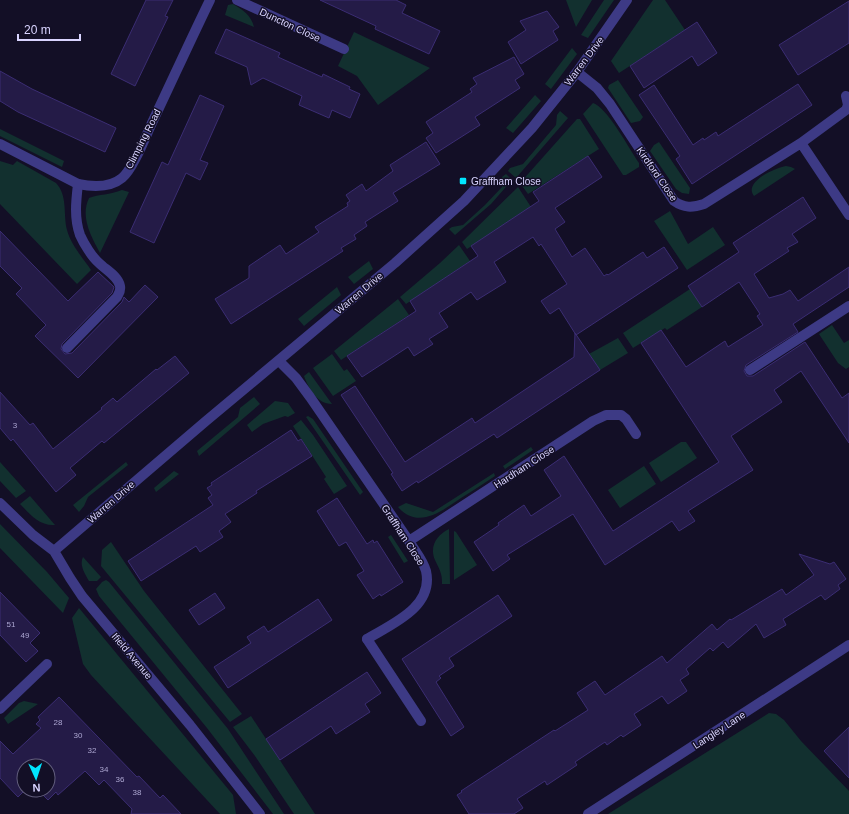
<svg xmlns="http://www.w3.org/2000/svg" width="849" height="814" viewBox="0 0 849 814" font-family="Arial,sans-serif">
<rect width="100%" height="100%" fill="#130f26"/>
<path fill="#12302f" d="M566,0H592L576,27Z
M604,0H614L588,38L581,35Z
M653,0H665L685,30L619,73L611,61Z
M233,4C243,10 251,15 254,27L225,15L228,5Z
M354,32L430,68L378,105L357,76L338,66Z
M572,48L577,54L551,89L545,84Z
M618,80L643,117L640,121L631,123L608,88L609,85Z
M535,95L541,101L513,133L506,128Z
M593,103C607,107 630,150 639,163V167L626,175H623L583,114Z
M560,111L568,118L516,178L508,171L510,168L523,164L556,125L557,115Z
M577,119H580L599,149L528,194L520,183Z
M0,129L64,161L62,167L0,136Z
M659,142L690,188L689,194L682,193L676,189L650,151L654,145Z
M0,161L13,165L17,161L56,183C68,196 63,214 67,230C71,245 83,258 91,270L77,284L0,204Z
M786,166L791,167L795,169L754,196C743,182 775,168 786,166Z
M506,174L512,180L491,204L455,235L449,229L452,227L463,225L485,205L502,187V177Z
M518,187L531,207L467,249L462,242Z
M122,190L129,192L100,253C91,236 80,217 89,198C99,194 110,195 122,190Z
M670,211L688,244L713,227L725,245L687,270L654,221Z
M459,245L470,261L406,304L400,297L440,263Z
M369,261L373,269L354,284L348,277Z
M337,287L341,295L304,326L298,319Z
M690,289L702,307L667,330L665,328L633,348L623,333Z
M398,299L409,315L341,360L334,351Z
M832,325L844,343L849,340V367L846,369L838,363L819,334Z
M618,338L628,353L600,370L589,354Z
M332,354L344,371L347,369L356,381L333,396L313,368Z
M309,372L332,404C317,404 309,389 304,376Z
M254,397L260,404L199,456L197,451L238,417L240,408Z
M275,401L288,403L295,413L288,417L285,416L263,424L252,432L247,425Z
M308,416L313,419L363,492L360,495L306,417Z
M301,420L313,435L347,486L334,494L324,479L326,477L293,426Z
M681,442H686L697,458L661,482L649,463Z
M531,447L533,450L505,469L503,466Z
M0,462L26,491L16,498L0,481Z
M126,462L128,465L88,497L84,506L79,512L73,505Z
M644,466L656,484L620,508L608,490Z
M174,471L179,474L156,492L154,488Z
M494,473L495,476C484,483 473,491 461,498C442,511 418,530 398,507L406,503L433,512Z
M30,496L55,525C39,526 30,514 20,504Z
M0,524L47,572L69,598L63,613L0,548Z
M449,529L450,584H442C442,581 442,577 441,574C440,569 437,565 435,560C429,546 437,535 449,529Z
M454,531L456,532L477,565L454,580Z
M391,535L408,561L404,563L388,537Z
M111,542L144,591L242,714L230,722L101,566L102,550Z
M83,557L101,577L97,581H89C85,574 79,565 83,557Z
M106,580L109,582L228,729L284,814H273L207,728L99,596L96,589L102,582Z
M79,608L233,795L236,814H220L91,675L83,664L72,618Z
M24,701L38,704L8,724L4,718L19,703Z
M769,713L776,714L784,720L801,741L849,791V814H608Z
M251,716L315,814H294L255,756L233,727Z"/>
<path fill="#241b47" stroke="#3b2d73" d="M146,0H173L165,16L168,17L135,86L111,74Z
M320,0H396L406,5L402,13L440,31L429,54L375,29L376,26Z
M849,1V43L798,75L779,45Z
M547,11L559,27L553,31L558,40L521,64L508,42L526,30L520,21Z
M697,22L717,53L698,66L692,56L644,88L630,66Z
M226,29L280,53L278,57L322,77L323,74L350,87L349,89L360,94L350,118L332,110L329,118L299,105L302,96L263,78L251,85L247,67L215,53Z
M514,57L524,74L515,80L520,88L475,117L480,125L436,153L426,138L433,133L426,122L472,92L470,89L477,84L473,78Z
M0,71L32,89L116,128L105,152L18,112L0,101Z
M798,84L812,105L692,184L676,159L680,156L639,95L654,85L693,145L703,138L704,140L716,132L718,136Z
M200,95L224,106L200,160L208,163L200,180L186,173L154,243L130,232L162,162L168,165Z
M426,142L440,164L393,193L398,201L365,222L367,226L354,235L356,239L341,248L343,251L231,324L215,299L249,278V266L280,245L286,254L319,232L315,227L348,206L347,203L350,201L346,195L362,184L366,191L393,171L390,165Z
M588,156L602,177L555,208L565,222L555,229L572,257L585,248L604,276L607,274L608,275L643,252L647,258L664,247L678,268L576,335L559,308L550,314L541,301L567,284L541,244L539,246L533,237L494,262L506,282L477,300L471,292L439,313L448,327L429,339L433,344L414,356L408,347L362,377L347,356L416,311L410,301L478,256L471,246L539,201L533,192Z
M803,197L816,218L792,234L798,242L787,248L789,251L754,274L769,298L783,294L790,290L798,301L849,267V287L793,324L798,332L746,365L744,371L747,376H753L805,342L842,398L849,393V443L801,371L774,390L782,402L731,436L753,470L688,511L695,521L679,531L672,521L605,565L573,514L507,555L510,559L493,571L474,542L499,525L498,523L524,505L531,516L561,496L544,470L564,456L613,531L719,462L641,343L661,330L686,367L725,341L728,347L763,325L757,316L760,314L739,282L702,307L688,286L739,252L733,243Z
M0,231L68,301L98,272L114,287L112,293L62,344L61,349L65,354L72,353L122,302L124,297L129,302L145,285L158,297L78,378L35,336L46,325L16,294L22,288L0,266Z
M575,333L600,370L497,438L494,434L418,483L417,481L402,491L391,474L393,473L341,395L355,386L405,462L472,418L475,423L574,357Z
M175,356L189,373L104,443L102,441L70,468L76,475L56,492L13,439L11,441L0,428V392L30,425L33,423L53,449L102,409L101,408L113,398L117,402L156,369L157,370Z
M291,430L298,441L301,439L312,456L256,491L257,493L225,514L231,522L219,531L223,537L200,552L196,546L141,581L128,561L213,505L208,498L212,495L207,488L212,485L211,483Z
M337,498L367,544L373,540L374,543L377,541L403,582L381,596L380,594L373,599L357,575L364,571L346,542L339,546L317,511Z
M799,554L830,564L834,562L846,579L838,585L840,589L825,600L821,595L783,619L786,625L764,638L756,624L728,648L723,642L713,651L710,648L686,669L689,674L680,680L687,691L668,704L662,696L634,714L641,725L623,737L621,735L607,745L605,742L575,762L577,765L547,785L545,781L517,799L523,808L514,814H469L457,795L462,792L461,791L554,730L555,731L588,710L577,693L595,681L605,695L662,656L667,663L712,624L717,630L730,619L731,620L782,589L786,595L814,575Z
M0,592L40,633L30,643L38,651L26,662L0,635Z
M215,593L225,608L199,625L189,610Z
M498,595L512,616L449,658L454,666L439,676L441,678L436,682L464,727L451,736L402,659Z
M318,599L332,620L228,688L214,667L251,643L247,637L264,626L268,632Z
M367,672L381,693L365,704L370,712L336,734L331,726L280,760L266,739Z
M59,697L137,777L139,776L160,798L163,795L181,814H131L132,809L104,780L99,785L85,771L58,795L56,792L48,800L38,790H48V766H24L25,790L18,797L0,778V741L13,754L41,728L36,724L40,720L38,717Z
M849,727V778L824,751Z"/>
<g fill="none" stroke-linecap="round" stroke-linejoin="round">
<path stroke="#3d3a85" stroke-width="10" d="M67,348L117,297C119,293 121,291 120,286C118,276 106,270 99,263C92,257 84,244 80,235C74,218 76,201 78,184
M367,639L421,721"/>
<path stroke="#3d3a85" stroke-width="10" d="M237,0L344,49
M577,72L597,88L610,104L674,201C684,208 692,208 704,204L801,143L849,215
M801,143L846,110L848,105L846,96
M0,144L78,184C93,187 110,188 122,178C133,169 145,138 151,125C171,83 190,41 210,0
M279,361L296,378L310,397L409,541C415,551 423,560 426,571C434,607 392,624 367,639
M750,370L849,306
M409,541L593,421L606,415H621L626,419L636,434
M0,709L47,664
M588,814L849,645"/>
<path stroke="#3d3a85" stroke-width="10" d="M0,503L33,535L54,551L70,578L82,596L190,725L260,814
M54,551L206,421L395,263L464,201L532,128L577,72L627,0"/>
</g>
<rect fill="#00e5ff" stroke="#130f26" stroke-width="1.5" x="459" y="177" width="8" height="8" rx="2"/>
<g text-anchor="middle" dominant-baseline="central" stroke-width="3" stroke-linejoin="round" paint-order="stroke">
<g font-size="8" fill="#aca6d1">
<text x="15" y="425">3</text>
<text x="11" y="624">51</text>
<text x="25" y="635">49</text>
<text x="58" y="722">28</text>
<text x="78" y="735">30</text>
<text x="92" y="750">32</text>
<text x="104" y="769">34</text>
<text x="120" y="779">36</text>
<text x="137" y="792">38</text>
</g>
<g font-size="10" fill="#d9d4ff" stroke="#130f26">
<text transform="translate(290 25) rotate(25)">Duncton Close</text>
<text transform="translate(584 61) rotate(-53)">Warren Drive</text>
<text transform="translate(143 139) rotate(-63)">Climping Road</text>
<text transform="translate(657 174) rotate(55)">Kirdford Close</text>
<text transform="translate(359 293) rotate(-40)">Warren Drive</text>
<text transform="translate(524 467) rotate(-33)">Hardham Close</text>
<text transform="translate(111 502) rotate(-41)">Warren Drive</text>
<text transform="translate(403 535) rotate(57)">Graffham Close</text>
<text transform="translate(132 656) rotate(50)">Ifield Avenue</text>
<text transform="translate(719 730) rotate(-33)">Langley Lane</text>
</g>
<g font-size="10" fill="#d9d4ff" stroke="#130f26" text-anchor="start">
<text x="471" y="181">Graffham Close</text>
</g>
</g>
<g transform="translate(36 778) rotate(177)"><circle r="19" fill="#130f26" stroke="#625e7d"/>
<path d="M0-3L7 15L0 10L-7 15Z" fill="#00e5ff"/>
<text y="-6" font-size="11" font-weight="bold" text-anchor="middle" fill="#d9d4ff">N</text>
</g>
<path d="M18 34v6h62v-6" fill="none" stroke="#d9d4ff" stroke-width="2"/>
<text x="24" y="34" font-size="12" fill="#d9d4ff" stroke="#130f26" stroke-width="3" paint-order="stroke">20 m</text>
</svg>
